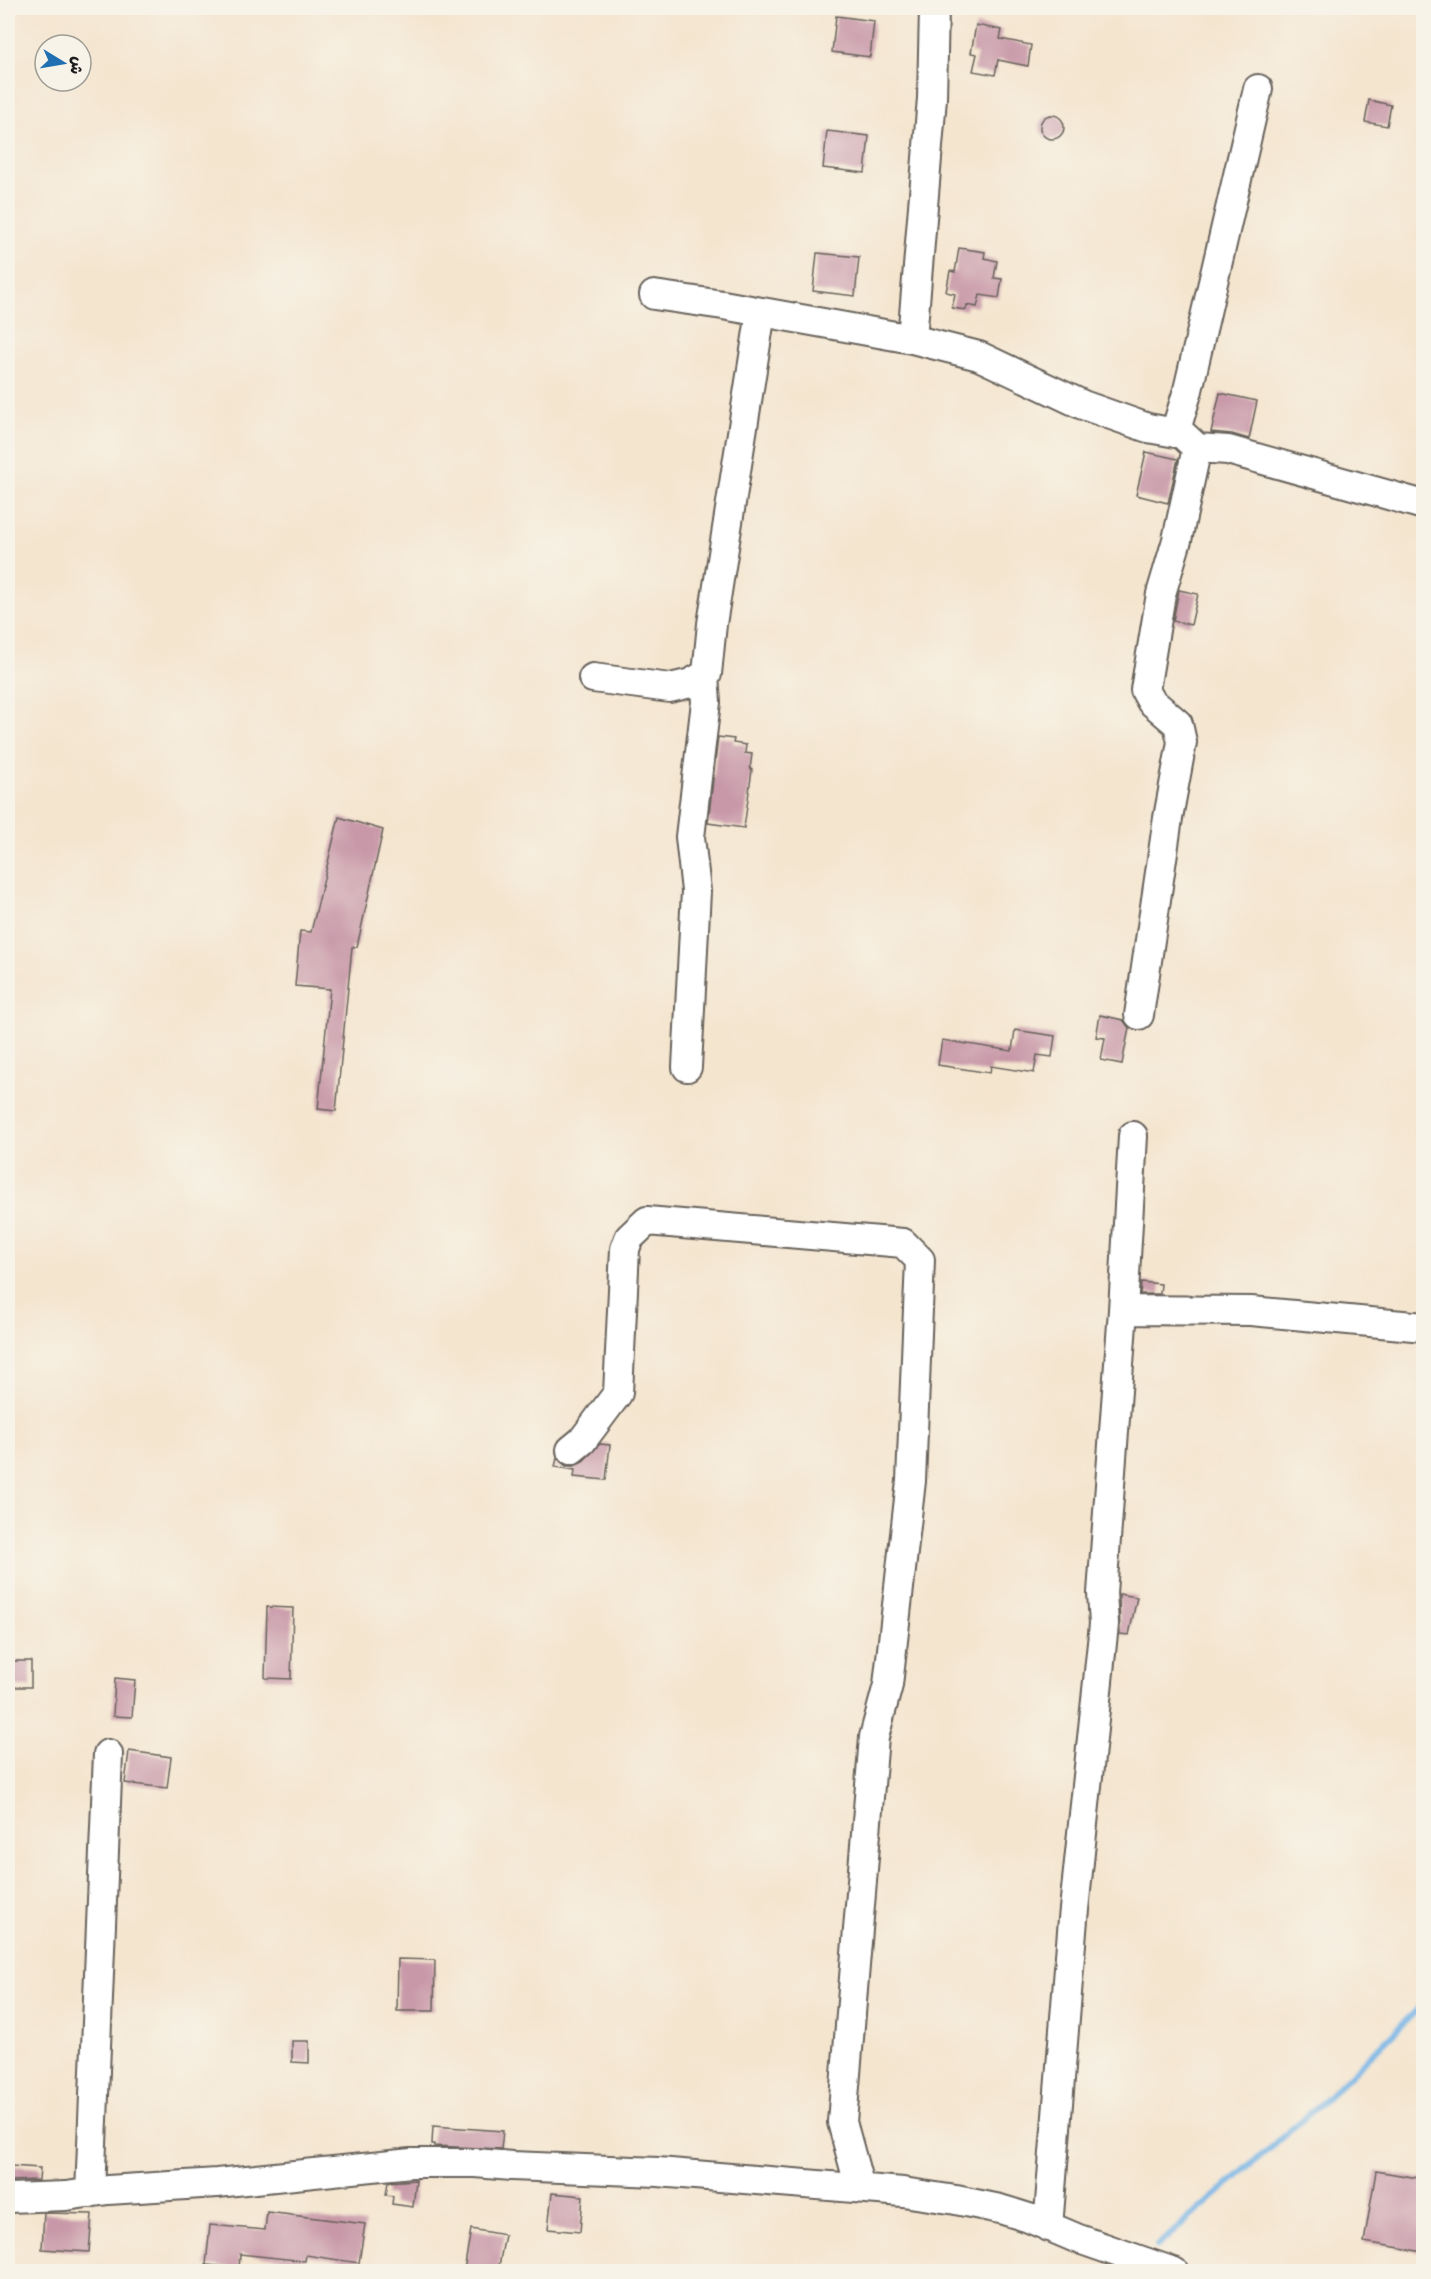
<svg xmlns="http://www.w3.org/2000/svg" width="1431" height="2279" viewBox="0 0 1431 2279" font-family="'Patrick Hand','Playpen Sans Arabic',sans-serif">
<rect width="100%" height="100%" fill="#f7f3e8"/>
<filter id="ink" filterUnits="userSpaceOnUse"><feTurbulence type="fractalNoise" baseFrequency=".0167" numOctaves="2"/><feDisplacementMap in="SourceGraphic" scale="12" xChannelSelector="R" yChannelSelector="G"/><feConvolveMatrix kernelMatrix="1 2 1 2 8 2 1 2 1" color-interpolation-filters="sRGB"/></filter>
<filter id="wash" filterUnits="userSpaceOnUse"><feTurbulence type="fractalNoise" baseFrequency=".008" numOctaves="4" result="noise"/><feDisplacementMap in="SourceGraphic" scale="24" xChannelSelector="R" yChannelSelector="G"/><feGaussianBlur stdDeviation="1.35" result="paint"/><feColorMatrix in="noise" values="0 0 0 0 0 0 0 0 0 0 0 0 0 0 0 0 0 1.4 0 .05"/><feComposite in="paint" operator="in"/></filter>
<g filter="url(#wash)">
<rect width="100%" height="100%" fill="#f4e5cf"/>
<g fill="none" stroke-linecap="round" stroke-linejoin="round">
<path stroke="#72b2e5" stroke-width="6" d="M1157,2246L1325,2100L1424,2003"/>
</g>
<g id="blocks">
<path fill="#c898a8" d="M836,16L874,21L870,57L832,52Z
M976,25L1002,30L1000,39L1031,45L1028,66L998,60L995,75L973,71L977,54L971,53Z
M1369,100L1391,105L1387,126L1365,122Z
M1040 127a12 12 0 1 1 24 0a12 12 0 1 1-24 0Z
M827,131L869,136L865,173L823,168Z
M959,248L985,252L984,258L997,261L994,278L1002,279L999,298L980,295L977,307L967,305L966,310L952,308L955,294L946,292L950,271L955,272Z
M817,253L859,257L855,296L813,291Z
M1220,393L1257,401L1249,439L1232,434L1211,432Z
M1146,452L1178,459L1168,503L1136,495Z
M1179,590L1198,594L1191,625L1173,621Z
M718,737L734,739L733,743L746,745L745,753L752,754L750,769L752,770L744,828L708,823Z
M339,817L383,830L357,947H352L336,1111L318,1109L330,989L295,986L300,931L311,932Z
M1100,1015L1123,1020L1129,1028L1122,1064L1101,1060L1105,1038L1096,1037Z
M1015,1030L1055,1036L1052,1057L1037,1055L1034,1073L991,1066L990,1073L938,1065L942,1040L1012,1051Z
M1141,1282L1161,1284L1160,1294H1140Z
M600,1444L610,1445L606,1480L574,1477L575,1470L555,1467L557,1458L566,1466H574L581,1463Z
M1119,1594L1137,1597L1129,1635L1120,1634Z
M267,1607L293,1608L291,1679L265,1678Z
M8,1661H31V1687H8Z
M115,1678L135,1680L132,1717L113,1716Z
M129,1751L171,1757L167,1788L125,1783Z
M398,1959L435,1960L434,2011H397Z
M292,2041H309V2063L292,2062Z
M433,2126L503,2131L501,2149L434,2146V2144H432Z
M10,2166L40,2168L39,2180L9,2181Z
M1376,2171L1424,2179V2252L1364,2242Z
M416,2180L413,2207L392,2204L393,2196L386,2195L388,2182Z
M552,2193L583,2196L580,2232L548,2229Z
M267,2212L365,2224L359,2263L306,2255L305,2261L240,2254L239,2268L206,2265L210,2225L265,2230Z
M44,2213L92,2214L89,2252L42,2249Z
M471,2229L505,2235L498,2271H464Z"/>
</g>
</g>
<g filter="url(#ink)">
<use href="#blocks" fill-opacity="0" stroke="#68625b" stroke-width="1.5"/>
<g fill="none" stroke-linecap="round" stroke-linejoin="round">
<defs>
<path id="minor" d="M654,295L723,305L912,339L979,356L1083,405L1148,428L1182,434L1197,448L1177,540L1161,594L1145,690L1151,701L1178,724L1182,742L1168,818L1139,1015
M912,339L932,98L934,8
M1175,433L1188,390L1258,89
M1197,448L1228,450L1424,505
M593,678L670,688L691,683L707,674L712,624L761,312
M687,1067L696,891L690,837L706,702L704,676
M1123,1310L1251,1311L1424,1327
M571,1450L582,1441L618,1393L625,1249L629,1238L647,1221L903,1243L920,1260L911,1481L888,1685L874,1737L842,2122L860,2188
M90,2193L108,1754
M8,2198L66,2196L108,2190L217,2183L411,2163H475L512,2166L658,2172L903,2192L956,2200L1000,2209L1029,2218L1076,2238L1174,2272
M1048,2227L1073,1919L1104,1624L1102,1593L1123,1310L1133,1136"/>
</defs>
<use href="#minor" stroke="#68625b" stroke-width="32"/>
<use href="#minor" stroke="#fff" stroke-width="28"/>
</g>
</g>
<rect width="1431" height="2279" fill="none" stroke="#f7f3e8" stroke-width="30"/>
<g transform="translate(63 63) rotate(101)"><circle r="28" fill="#f7f3e8" stroke="#9f9d96" stroke-width="1.5"/>
<path d="M0-4.5L10 22L0 15L-10 22Z" fill="#1f6fb2"/>
<text y="-9" font-size="16" font-weight="bold" text-anchor="middle" fill="#1c1c1c">ش</text>
</g>
</svg>
